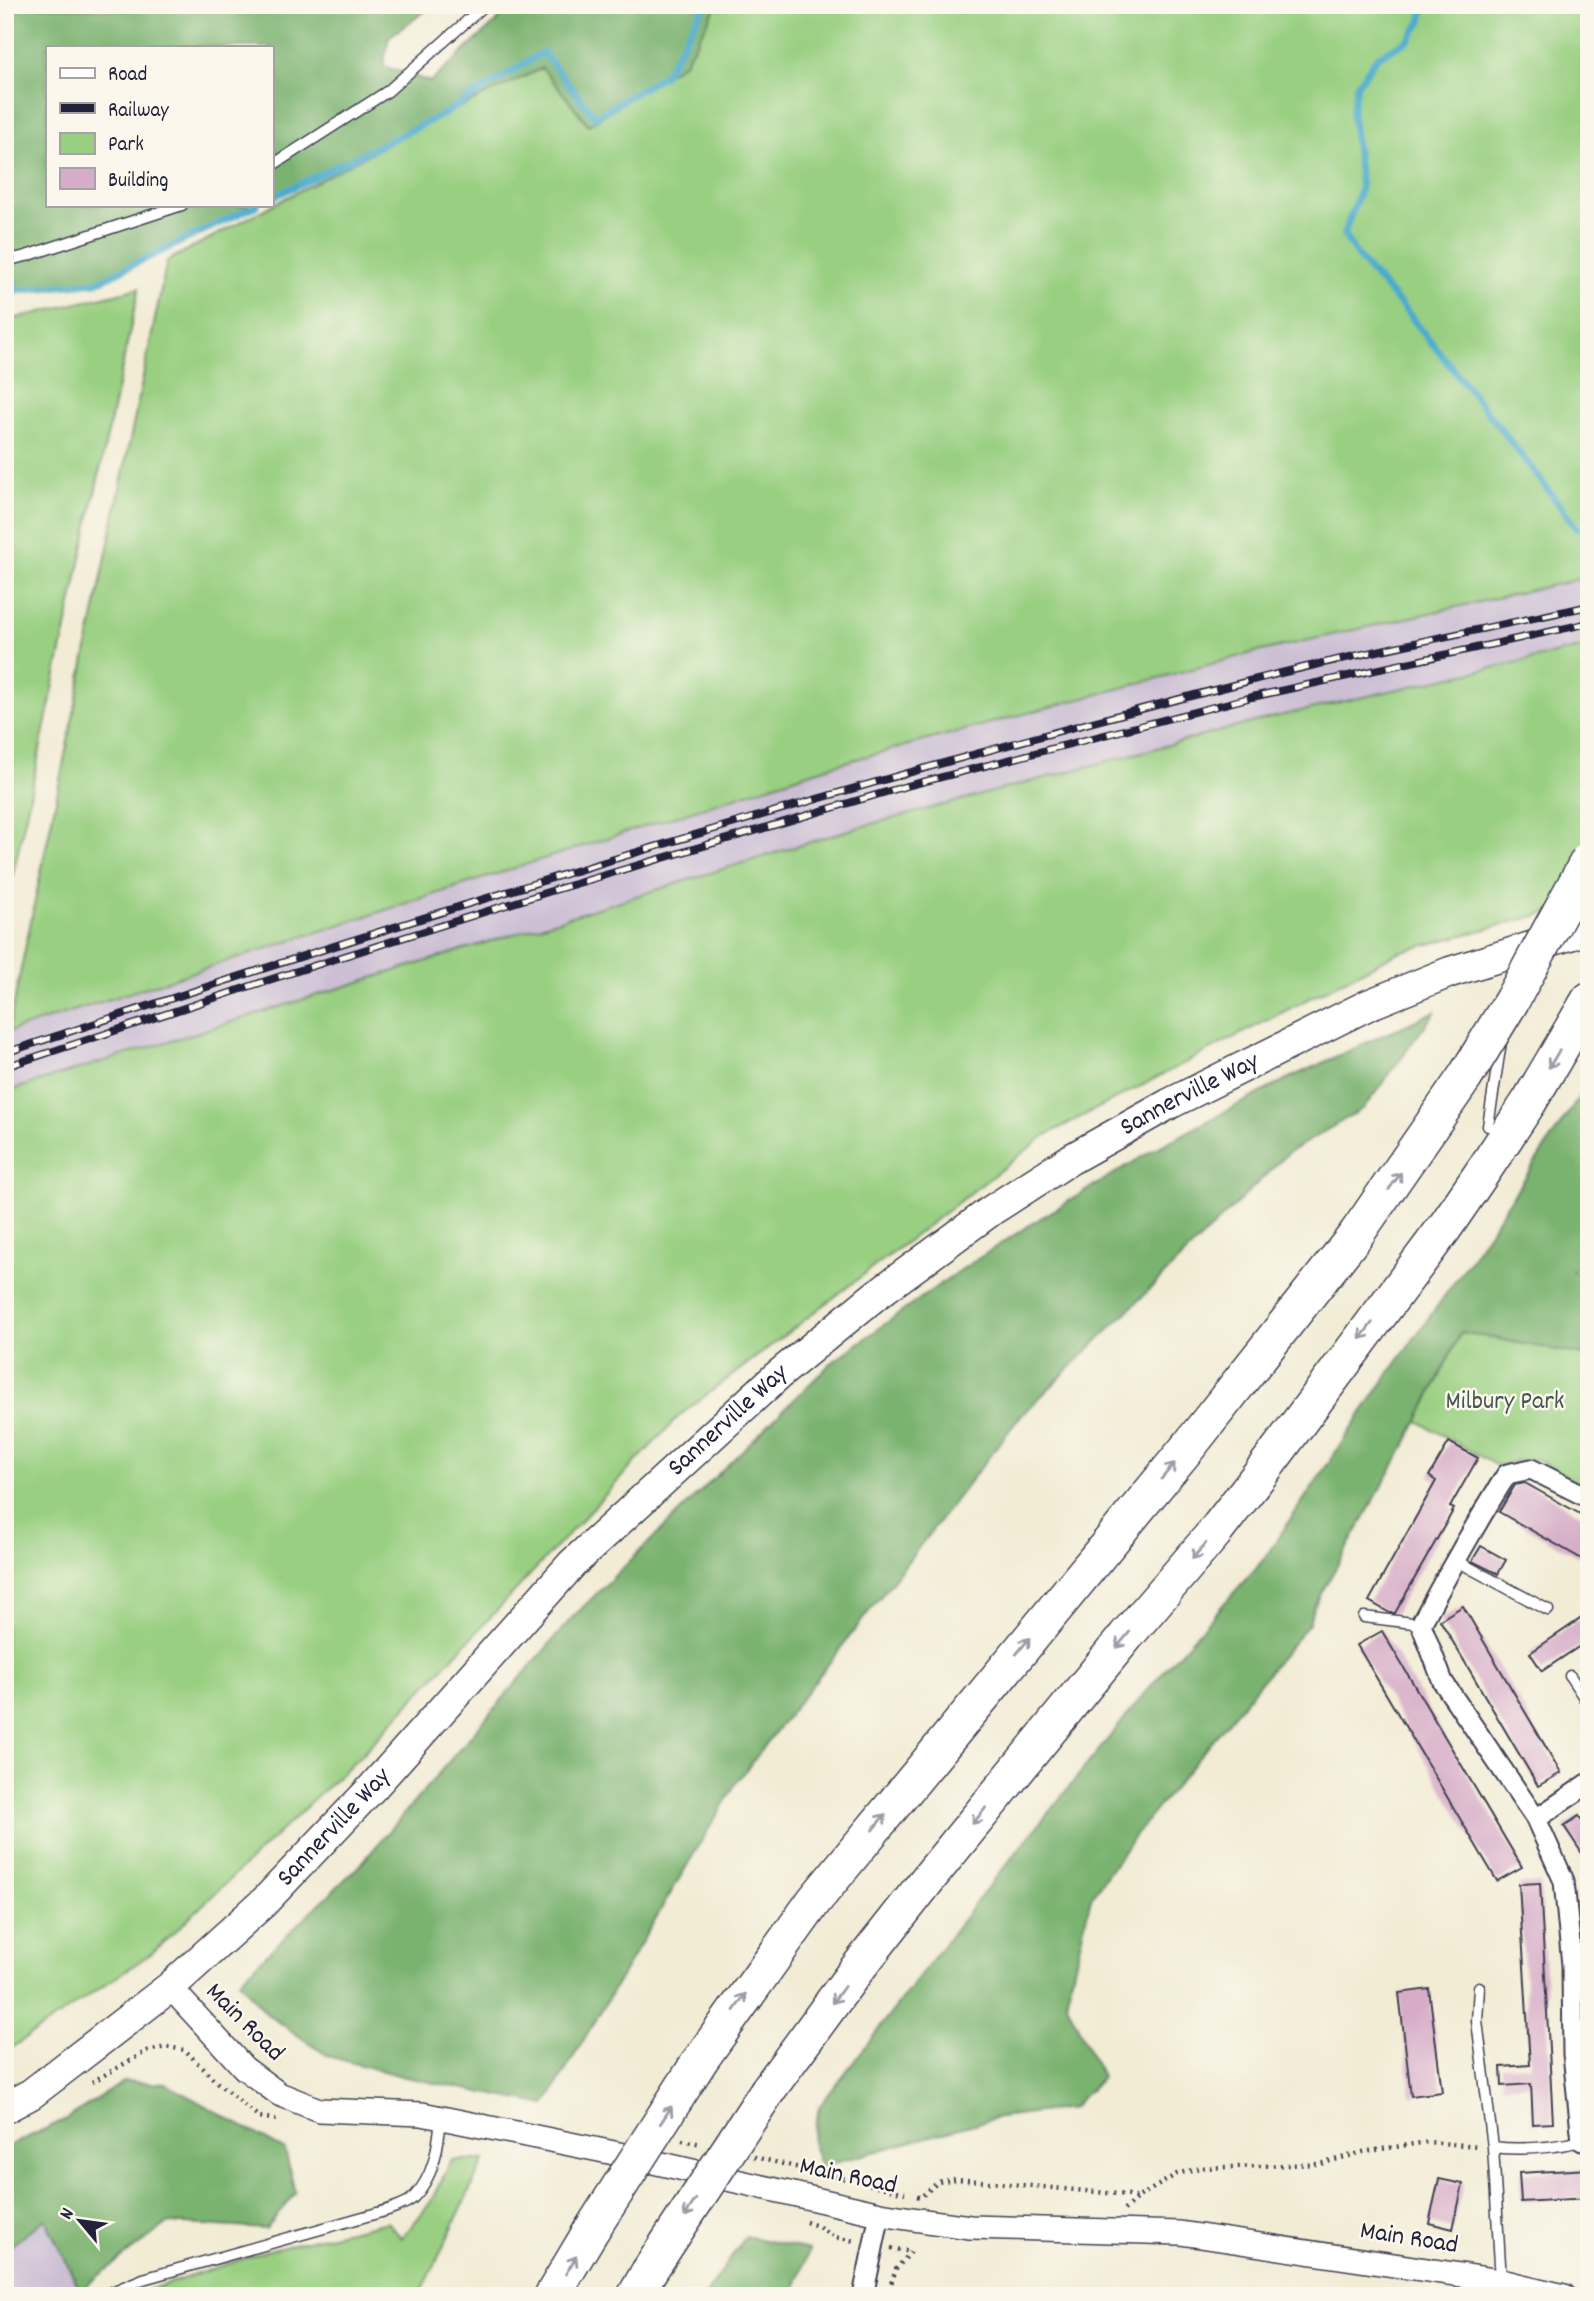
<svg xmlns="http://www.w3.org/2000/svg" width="1594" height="2301" viewBox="0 0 1594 2301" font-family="Dekko,sans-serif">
<rect width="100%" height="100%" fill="#fbf7ec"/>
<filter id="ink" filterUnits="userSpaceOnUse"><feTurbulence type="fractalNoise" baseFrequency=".0143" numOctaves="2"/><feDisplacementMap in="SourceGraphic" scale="14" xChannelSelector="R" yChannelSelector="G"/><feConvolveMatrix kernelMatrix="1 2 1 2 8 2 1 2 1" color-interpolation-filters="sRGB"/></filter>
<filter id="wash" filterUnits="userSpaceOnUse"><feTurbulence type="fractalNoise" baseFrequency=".00686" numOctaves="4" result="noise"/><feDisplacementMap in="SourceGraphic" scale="28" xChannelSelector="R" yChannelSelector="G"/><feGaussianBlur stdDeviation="1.57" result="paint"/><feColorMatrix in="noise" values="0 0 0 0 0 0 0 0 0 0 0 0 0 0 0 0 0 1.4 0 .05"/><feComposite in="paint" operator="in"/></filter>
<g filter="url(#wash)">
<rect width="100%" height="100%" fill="#f2ecd5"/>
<path fill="#ccbfd4" d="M1589,577V646L1266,719L849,830L5,1092V1032L834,765L1252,653Z
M45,2219L80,2290L73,2296H5V2250Z"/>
<path fill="#99cf81" stroke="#5e785e" stroke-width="2" d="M717,5H1589V577L1252,653L834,765L8,1032L167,261L444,114L543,68L588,125L685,62Z
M139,288L5,912V321Z
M1589,646V902L1399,952L1046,1135L679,1416L362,1754L152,1953L5,2052V1092L849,830L1266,719Z
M1461,1332L1589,1356V1489L1536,1459L1511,1462L1497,1466L1418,1421Z
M452,2160H484L420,2296H131L272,2249L387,2222L402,2238L430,2203Z"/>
<path fill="#7ab26f" stroke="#4e6a55" stroke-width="2" d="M5,5L125,10L132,5H434L389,37L383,66L431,82L514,5H717L685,62L589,125L542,68L271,198V47H47V205H257L97,282L5,293Z
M1436,1011L1364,1108L1288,1153L1019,1418L736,1783L545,2105L405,2077L328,2056L267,2014L239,1981L361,1864L571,1619L830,1364L947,1279L1039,1219L1155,1149L1285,1080Z
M1589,1082V1256L1572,1271L1589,1279V1356L1461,1332L1407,1442L1313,1608L1309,1623L1135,1835L1091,1898L1066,2002L1102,2077L1072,2108L999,2117L820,2167L812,2141L819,2107L977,1901L1154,1682L1264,1559L1380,1386L1473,1256Z
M125,2081L166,2084L285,2150L295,2193L266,2229L168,2223L80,2290L45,2219L5,2250V2148L64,2120Z
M746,2236L809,2250L792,2296H705Z"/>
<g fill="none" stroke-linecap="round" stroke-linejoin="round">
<path stroke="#4cabcb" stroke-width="7" d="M1424,5L1421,22L1408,40L1377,57L1357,85L1352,112L1361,188L1344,234C1359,265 1387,287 1408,313C1465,385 1524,455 1577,529
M271,198L444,114L543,52L595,117L664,75L705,5
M5,265L17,291L97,282L257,205"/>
</g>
<g id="blocks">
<path fill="#d6acc8" d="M1449,1442L1478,1458L1450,1507L1454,1509L1395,1613H1390L1369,1601L1436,1481L1429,1476Z
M1525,1483L1589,1519V1563L1499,1512L1515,1485Z
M1481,1546L1506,1560L1498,1574L1472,1561Z
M1463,1606L1561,1773L1538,1786L1440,1620Z
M1589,1613V1640L1542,1671L1530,1653Z
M1382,1631L1522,1867L1497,1881L1357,1645Z
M1579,1816L1589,1831V1864L1564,1826Z
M1540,1883L1553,2123L1533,2124L1531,2084L1502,2086L1501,2067L1530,2065L1519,1884Z
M1429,1989L1442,2092L1411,2096L1399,1993Z
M1589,2169V2198L1521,2202L1519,2173Z
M1439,2179L1463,2184L1453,2229L1429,2223Z"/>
</g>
</g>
<g filter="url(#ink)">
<use href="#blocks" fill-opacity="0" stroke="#414052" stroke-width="2"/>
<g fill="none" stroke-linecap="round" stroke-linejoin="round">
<defs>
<path id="service" d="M271,166L388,91L485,5
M5,261L26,256L182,205
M1488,1126L1501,1042
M1457,1561L1548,1610
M1364,1617L1421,1624
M1570,1676L1589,1705
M1479,1987L1477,2021L1493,2147L1501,2281
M1573,2054L1589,2053
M1493,2147C1524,2151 1551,2148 1582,2141
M102,2296L143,2279L388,2210C395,2207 407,2204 413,2198C434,2177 438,2148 441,2119"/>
<path id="minor" d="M1589,1498L1531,1469L1507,1474C1476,1523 1448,1573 1421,1624L1443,1682L1536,1819L1564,1881L1572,1965L1573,2054L1582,2141H1589
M1536,1819L1589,1783
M863,2296L880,2214"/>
<path id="tertiary" d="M170,1987L244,2068L279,2094L319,2110L422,2114L614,2153L880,2214L926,2221L970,2227L1180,2233L1501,2281L1564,2296"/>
<g id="primary">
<path id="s1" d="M5,2108L31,2094L170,1987L264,1902L373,1787L572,1564L777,1376L876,1295L992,1210L1071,1159L1169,1104L1368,1005L1450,972L1589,929"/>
</g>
<path id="motorway" d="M701,2059L814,1901L1189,1446L1355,1236
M768,2090L854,1973L928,1879L1126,1636L1215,1532L1267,1465L1445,1227L1486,1167L1529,1102L1589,1000
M552,2296L589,2234
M635,2296L648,2273"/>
</defs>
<use href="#service" stroke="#414052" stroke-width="13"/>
<use href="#minor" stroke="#414052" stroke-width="23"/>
<use href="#tertiary" stroke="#414052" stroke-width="26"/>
<use href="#primary" stroke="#414052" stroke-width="33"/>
<use href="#motorway" stroke="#414052" stroke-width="38"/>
<path stroke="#414052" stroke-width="4.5" stroke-dasharray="2 5" stroke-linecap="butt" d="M92,2082L147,2051L167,2047L185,2050L214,2080L259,2117L280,2120
M682,2140L701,2144
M754,2157L905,2193
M917,2196L921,2197L938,2182L956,2179L1129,2195L1137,2198
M1124,2210L1137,2198L1177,2174L1199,2168L1320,2164L1363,2152L1427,2142L1479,2146
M806,2222L818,2226L834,2237L855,2241
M891,2248L911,2252
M887,2296L896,2269L911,2252"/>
<use href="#service" stroke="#fff" stroke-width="10"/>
<use href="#minor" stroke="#fff" stroke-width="19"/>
<use href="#tertiary" stroke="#fff" stroke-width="23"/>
<use href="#primary" stroke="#fff" stroke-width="30"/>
<use href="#motorway" stroke="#fff" stroke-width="35"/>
<defs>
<path id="rail" d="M5,1053C416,917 830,788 1249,681C1361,652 1476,631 1589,606
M5,1067L275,978L551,891L903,787L1252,697L1589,623"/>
</defs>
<use href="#rail" stroke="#22223b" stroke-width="8"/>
<use href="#rail" stroke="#fbf7ec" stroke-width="5" stroke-dasharray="16" stroke-linecap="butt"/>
<defs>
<path id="motorway-bridge" d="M1355,1236L1465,1077L1512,1000L1589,859
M589,2234L701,2059
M648,2273L768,2090"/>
</defs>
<use href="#motorway-bridge" stroke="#414052" stroke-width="38" stroke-linecap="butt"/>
<use href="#motorway-bridge" stroke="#fff" stroke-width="35"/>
</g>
<defs><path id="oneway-shaft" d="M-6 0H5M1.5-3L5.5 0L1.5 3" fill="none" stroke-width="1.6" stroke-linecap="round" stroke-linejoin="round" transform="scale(1.75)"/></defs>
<g stroke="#9c9ca7">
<use href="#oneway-shaft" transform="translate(1554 1059) rotate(121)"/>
<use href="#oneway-shaft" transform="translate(1395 1181) rotate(-54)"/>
<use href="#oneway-shaft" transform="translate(1366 1331) rotate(127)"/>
<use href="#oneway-shaft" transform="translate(1168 1471) rotate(-50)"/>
<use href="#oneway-shaft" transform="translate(1199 1551) rotate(131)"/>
<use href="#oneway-shaft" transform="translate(1123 1640) rotate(130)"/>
<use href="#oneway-shaft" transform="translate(1023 1646) rotate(-51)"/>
<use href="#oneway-shaft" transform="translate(979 1816) rotate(129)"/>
<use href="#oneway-shaft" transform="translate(879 1822) rotate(-51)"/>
<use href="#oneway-shaft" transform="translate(838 1995) rotate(126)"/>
<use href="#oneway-shaft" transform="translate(740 2002) rotate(-55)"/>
<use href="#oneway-shaft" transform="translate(666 2115) rotate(-57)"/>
<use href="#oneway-shaft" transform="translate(690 2208) rotate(123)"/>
<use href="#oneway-shaft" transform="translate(571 2265) rotate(-59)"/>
</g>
</g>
<g text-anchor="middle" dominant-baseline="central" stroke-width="5" stroke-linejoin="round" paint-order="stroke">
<g font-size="26" fill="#22223b" stroke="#fbf7ec">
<text stroke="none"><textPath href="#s1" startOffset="1568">Sannerville Way</textPath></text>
<text stroke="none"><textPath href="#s1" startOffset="1001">Sannerville Way</textPath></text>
<text stroke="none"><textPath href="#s1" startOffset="434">Sannerville Way</textPath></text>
<text transform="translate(244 2023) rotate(45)">Main Road</text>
<text transform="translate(848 2177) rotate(12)">Main Road</text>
<text transform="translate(1409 2239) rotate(9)">Main Road</text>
</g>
<g font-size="26" fill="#465650" stroke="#fbf7ec">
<text x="1505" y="1402">Milbury Park</text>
</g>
</g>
<rect width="1594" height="2301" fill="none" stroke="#fbf7ec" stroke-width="28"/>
<rect x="46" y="46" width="228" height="161" fill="#fbf7ec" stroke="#a4a2a5" stroke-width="2"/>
<rect x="60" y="68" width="35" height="10" fill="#ffffff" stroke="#a4a2a5" stroke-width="2"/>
<text x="108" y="80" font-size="21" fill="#22223b">Road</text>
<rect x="60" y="103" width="35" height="10" fill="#22223b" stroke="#a4a2a5" stroke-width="2"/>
<text x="108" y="116" font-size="21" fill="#22223b">Railway</text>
<rect x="60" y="133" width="35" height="21" fill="#99cf81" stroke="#a4a2a5" stroke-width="2"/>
<text x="108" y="150" font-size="21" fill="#22223b">Park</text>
<rect x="60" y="168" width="35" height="21" fill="#d6acc8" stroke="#a4a2a5" stroke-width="2"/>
<text x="108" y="186" font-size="21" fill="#22223b">Building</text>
<g transform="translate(80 2221) rotate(299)" stroke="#fbf7ec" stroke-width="5" paint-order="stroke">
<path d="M0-5L12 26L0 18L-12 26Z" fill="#22223b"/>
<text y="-10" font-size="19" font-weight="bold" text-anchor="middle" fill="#22223b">N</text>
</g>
</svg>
